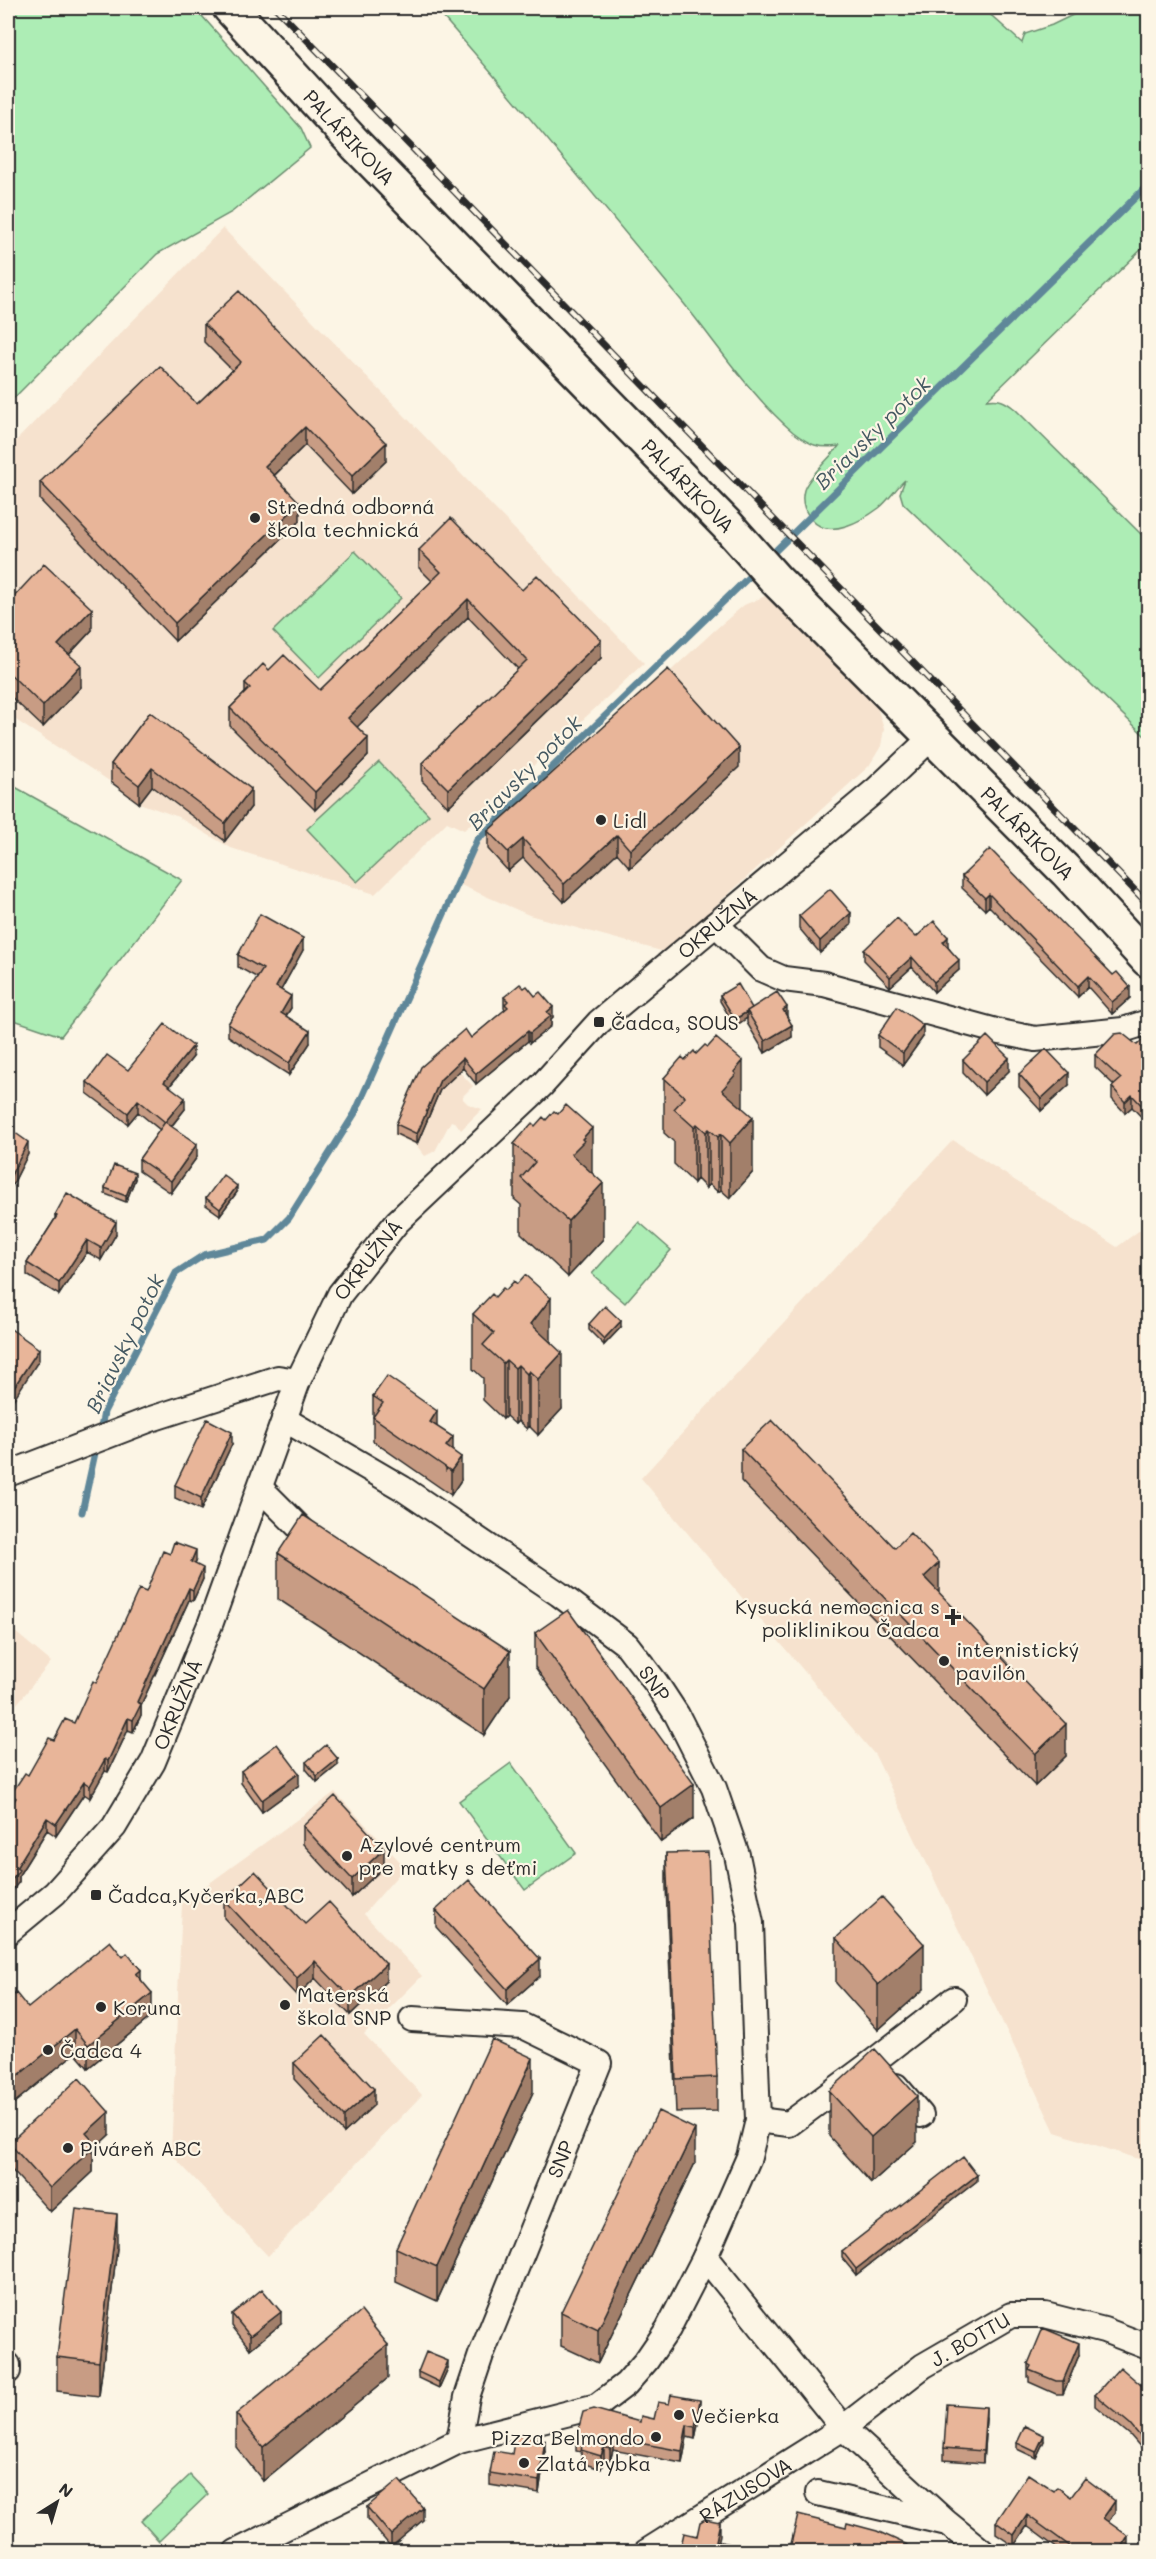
<svg xmlns="http://www.w3.org/2000/svg" width="1156" height="2559" viewBox="0 0 1156 2559" font-family="Mali,sans-serif">
<rect width="100%" height="100%" fill="#fcf5e5"/>
<filter id="ink" filterUnits="userSpaceOnUse"><feTurbulence type="fractalNoise" baseFrequency=".0167" numOctaves="2"/><feDisplacementMap in="SourceGraphic" scale="12" xChannelSelector="R" yChannelSelector="G"/><feConvolveMatrix kernelMatrix="1 2 1 2 8 2 1 2 1" color-interpolation-filters="sRGB"/></filter>
<g filter="url(#ink)">
<path fill="#f6e2ce" d="M223,228L644,663L464,830L447,822L375,894L231,848L176,816L139,803L111,782L8,715V449Z
M770,594L874,697L884,729L881,746L869,766L665,952L529,915L456,883L479,843L557,776L716,629L744,605Z
M442,1054L473,1086L463,1096V1099L468,1104L482,1109L461,1130L456,1123L451,1121L435,1151L425,1156L416,1145L394,1135L413,1091L414,1081Z
M953,1140L1117,1247L1148,1224V2162L1055,2132L875,1755L641,1478Z
M8,1626L51,1662L8,1715Z
M335,1792L405,1867L364,1914L422,1976L364,2034L422,2095L268,2256L171,2154L182,1903Z"/>
<path fill="#adedb5" stroke="#6c8c70" stroke-width="1.5" d="M8,8H195L301,128L310,148L232,212L157,254L8,404Z
M435,8H983L1022,43L1025,34L1052,25L1087,8H1148V243L987,400C999,398 1005,401 1015,409L1148,541V739L903,503L900,493L905,480C896,488 889,500 879,508C863,520 829,540 812,520C804,511 801,501 804,490C808,477 830,458 839,446C818,449 810,445 793,432C750,395 717,344 681,300C600,202 519,103 435,8Z
M355,551L401,598L319,678L273,631Z
M379,762L429,815L357,882L307,829Z
M8,783L182,880L61,1036L8,1018Z
M639,1222L671,1250L625,1303L592,1274Z
M511,1763L576,1853L525,1890L459,1801Z
M190,2475L208,2494L159,2541L141,2521Z"/>
<g fill="none" stroke-linecap="round" stroke-linejoin="round">
<path stroke="#5f8799" stroke-width="7" d="M767,559L1148,185
M100,1433L104,1412L176,1273L204,1255L267,1240L289,1218L355,1113L477,840L755,571
M82,1512L97,1444"/>
<defs>
<g id="minor">
<path d="M716,924L761,969L784,979L824,984L1000,1032L1035,1039L1123,1030L1148,1022"/>
<path d="M8,1474L151,1419L278,1378L298,1381"/>
<path d="M260,1488L313,1541L321,1546"/>
<path id="s1" d="M8,1932L55,1893L114,1827L153,1762L211,1622L298,1381L340,1294L397,1222L542,1085L599,1022L877,789L934,735"/>
<path d="M412,2019L523,2026L599,2063L481,2355L467,2397L459,2441"/>
<path d="M896,2086L921,2115"/>
<path d="M758,2120L789,2124L874,2061L954,1999"/>
<path d="M705,2257L843,2428L946,2522L983,2552"/>
<path d="M8,2365V2371"/>
<path d="M818,2493L943,2522"/>
<path d="M236,2552L459,2441L597,2406L626,2384L646,2361L668,2329L705,2257L749,2157L758,2120L751,1923L737,1855L714,1788L677,1715L656,1683L627,1645L559,1594L402,1488L284,1419"/>
<path id="s2" d="M646,2552L843,2428L923,2366L1011,2315H1045L1104,2330L1148,2347"/>
</g>
<g id="secondary">
<path id="s3" d="M230,8L357,146L727,525L776,580L1066,871L1148,960"/>
</g>
</defs>
<use href="#minor" stroke="#2b2b2b" stroke-width="28"/>
<use href="#secondary" stroke="#2b2b2b" stroke-width="38"/>
<use href="#minor" stroke="#fcf5e5" stroke-width="24"/>
<use href="#secondary" stroke="#fcf5e5" stroke-width="33"/>
<defs>
<path id="rail" d="M276,8L1148,904"/>
</defs>
<use href="#rail" stroke="#2b2b2b" stroke-width="7"/>
<use href="#rail" stroke="#fcf5e5" stroke-width="4.5" stroke-dasharray="14" stroke-linecap="butt"/>
</g>
<path fill="#c89c84" stroke="#2b2b2b" stroke-width="1.5" d="M204,324L386,461L352,494L305,445L274,476L300,521L175,641L40,500V482L197,404L232,370L204,342Z
M419,550L522,590L601,658L448,807L422,781V763L518,669L468,617L357,727L368,756L315,810L230,726V708L245,693V683L269,670L320,690L432,581L419,568Z
M8,598L10,601L92,630L69,655L81,687L43,727L8,694Z
M150,712L251,807L225,841L152,786L139,803L111,782V764Z
M739,767L630,868L617,853L564,902L523,858L508,871L488,849V831Z
M962,876L1113,975L1130,998L1112,1014L1088,987L1078,997L989,906L985,910L962,888Z
M799,916L851,925L820,953L799,928Z
M916,937L948,946L959,970L934,992L912,967L890,987L864,960V950Z
M303,950L281,990L291,1008L286,1016L310,1043L289,1075L228,1036V1024L258,978L238,967V955Z
M524,988L535,996L553,1017L551,1019V1026L530,1043L528,1041L476,1084L463,1068L440,1090L417,1144L396,1134V1124L471,1038L505,1010L504,1007V997Z
M720,995L752,1008L787,1017L792,1037L765,1053L747,1023V1018L735,1026L720,1001Z
M1149,1034V1125L1132,1107L1125,1113L1112,1099V1087L1114,1085L1095,1067V1055L1137,1045Z
M878,1035L923,1037L903,1065L878,1047Z
M193,1057L170,1086L185,1109L171,1127L197,1157L171,1193L139,1171V1159L160,1130L138,1112L128,1124L87,1093V1082L128,1070Z
M685,1060L743,1108L753,1172L730,1198L721,1190L718,1192L709,1184L706,1188L697,1179L694,1183L674,1164V1142L664,1133V1078Z
M963,1060L1009,1071L984,1095L963,1073Z
M1019,1074L1069,1085L1041,1111L1019,1087Z
M535,1126L592,1173L603,1239L568,1277L521,1233V1205L514,1199V1144Z
M8,1142L28,1154L10,1190L8,1188Z
M135,1179L126,1202L105,1194V1188Z
M237,1192L220,1215L206,1205V1198Z
M55,1215L116,1234L101,1260L87,1252L59,1295L27,1275V1263L55,1219Z
M495,1297L551,1343L562,1409L538,1435L529,1426L527,1429L518,1421L515,1424L506,1416L503,1419L483,1400V1378L473,1369V1314Z
M589,1324L621,1327L604,1345L589,1330Z
M373,1396L437,1427L453,1451L461,1480L451,1495L373,1441Z
M232,1444L201,1510L175,1498V1485Z
M741,1449L939,1593L1066,1756L1035,1786L741,1481Z
M278,1553L510,1696L484,1735L278,1599Z
M196,1562L195,1564L203,1579L193,1601L189,1600L141,1705V1715L133,1732L128,1730L108,1772L105,1771L90,1798L84,1794L56,1836L47,1830L19,1875V1882L11,1805V1794L28,1775L54,1740L74,1723L146,1592Z
M535,1633L694,1818L661,1842L535,1667Z
M306,1762L338,1765L317,1782L306,1769Z
M241,1771L299,1785L262,1812L241,1783Z
M303,1826L384,1867L352,1897L303,1844Z
M666,1853L717,2077V2111L676,2112L666,1887Z
M224,1900L305,1924L386,1981L350,2015L315,1978L297,1996L224,1918Z
M436,1910L540,1976L507,2005L436,1927Z
M836,1938L924,1989L878,2030L836,1983Z
M141,1979L152,2016L88,2068L75,2053L9,2107L8,2105V2000L28,2008Z
M294,2063L374,2105L344,2133L294,2079Z
M829,2091L917,2142L871,2183L829,2136Z
M533,2092L437,2301L396,2282V2248Z
M109,2135L93,2150V2172L50,2212L9,2167V2143Z
M695,2163L598,2363L561,2346V2312Z
M977,2181L856,2275L842,2258V2251Z
M117,2248L99,2396L57,2391V2357Z
M1149,2279V2305L1143,2302V2290Z
M232,2314L281,2324L250,2349L232,2326Z
M1079,2355L1063,2394H1056L1029,2382V2377H1028V2364Z
M448,2368L439,2388L418,2378V2372Z
M388,2378L263,2481L236,2447V2414Z
M1095,2395L1148,2403L1149,2404V2457L1130,2435L1095,2406Z
M700,2413L695,2439L687,2437L682,2463L613,2450L610,2461L604,2459L601,2469L581,2463V2452L576,2451V2438L654,2419Z
M986,2419L983,2463L944,2460V2448Z
M1044,2441L1036,2458L1017,2449V2443Z
M545,2452L539,2493L490,2485V2473Z
M1054,2491L1115,2512L1108,2522L1128,2547L1126,2552H1062L1027,2526L1014,2546L996,2534V2522Z
M367,2507L423,2520L391,2547L367,2519Z"/>
<path fill="#a27f6b" stroke="#2b2b2b" stroke-width="1.5" d="M305,427V445L265,484V466Z
M386,443V461L352,494V476Z
M300,503V521L175,641V623Z
M468,599V617L348,736V718Z
M92,609V630L58,666V645Z
M601,640V658L448,807V789Z
M81,665V687L43,727V706Z
M368,738V756L315,810V792Z
M739,748V767L630,868V850Z
M152,768V786L139,803V785Z
M251,789V807L225,841V823Z
M617,835V853L564,902V884Z
M523,839V858L508,871V852Z
M989,894V906L985,910V898Z
M851,913V925L820,953V941Z
M948,937V946L943,951V942Z
M303,938V950L276,999V987Z
M912,957V967L890,987V977Z
M959,960V970L934,992V982Z
M1088,976V987L1078,997V986Z
M1130,987V998L1112,1014V1002Z
M291,996V1008L281,1024V1013Z
M553,1007V1017L551,1019V1026L530,1043V1033L547,1012Z
M787,1007V1020L783,1010Z
M747,1012V1018L735,1026V1019Z
M792,1025V1037L765,1053V1041Z
M923,1025V1037L903,1065V1053Z
M310,1031V1043L289,1075V1063Z
M528,1031V1041L476,1084V1074Z
M193,1046V1057L164,1093V1082Z
M463,1058V1068L440,1090L417,1144V1134L440,1080Z
M1009,1058V1071L984,1095V1082Z
M743,1061V1116L722,1090L734,1072Z
M1069,1073V1085L1041,1111V1099Z
M1132,1095V1107L1125,1113V1102Z
M185,1098V1109L165,1134V1122Z
M138,1100V1112L128,1124V1113Z
M753,1117V1172L730,1198V1143Z
M697,1124V1179L694,1183V1127Z
M592,1128V1184L571,1154L582,1139Z
M709,1129V1184L706,1188V1132Z
M721,1134V1190L718,1192V1137Z
M28,1142V1154L10,1190V1177Z
M197,1144V1157L171,1193V1181Z
M135,1173V1179L126,1202V1196Z
M603,1183V1239L568,1277V1221Z
M237,1186V1192L220,1215V1209Z
M116,1222V1234L101,1260V1248Z
M87,1240V1252L59,1295V1283Z
M551,1298V1354L531,1324Z
M621,1321V1327L604,1345V1339Z
M39,1349V1360L8,1408V1396Z
M562,1353V1409L538,1435V1379Z
M506,1360V1416L503,1419V1363Z
M518,1365V1421L515,1424V1368Z
M529,1371V1426L527,1429V1374Z
M437,1411V1435L430,1422Z
M232,1432V1444L201,1510V1498Z
M453,1437V1461L446,1470V1446Z
M461,1457V1480L451,1495V1471Z
M196,1550V1562L191,1574V1562Z
M939,1563V1594L924,1577Z
M203,1568V1579L193,1601V1590Z
M189,1588V1600L141,1705V1715L133,1732V1720L137,1702Z
M510,1651V1696L484,1735V1689Z
M128,1718V1730L108,1772V1761Z
M1066,1724V1756L1035,1786V1754Z
M105,1759V1771L90,1798V1786Z
M338,1759V1765L317,1782V1776Z
M299,1773V1785L262,1812V1800Z
M84,1782V1794L56,1836V1824Z
M694,1784V1818L661,1842V1808Z
M47,1818V1830L19,1875V1882L8,1896V1885L16,1868Z
M384,1849V1867L352,1897V1879Z
M924,1944V1989L878,2030V1985Z
M540,1959V1976L507,2005V1989Z
M315,1961V1978L297,1996V1978Z
M386,1964V1981L350,2015V1997Z
M141,1970V1994L136,1974Z
M152,1993V2016L88,2068V2045Z
M75,2029V2053L9,2107V2083Z
M533,2058V2092L437,2301V2267Z
M374,2089V2105L344,2133V2116Z
M917,2096V2142L871,2183V2137Z
M109,2112V2135L93,2150V2172L50,2212V2188L86,2133Z
M695,2129V2163L598,2363V2330Z
M977,2175V2181L856,2275V2269Z
M117,2214V2248L99,2396V2362Z
M281,2312V2324L250,2349V2336Z
M1079,2343V2355L1063,2394V2381Z
M388,2345V2378L263,2481V2447Z
M448,2361V2368L439,2388V2382Z
M1148,2391V2402L1143,2397Z
M700,2400V2413L695,2439V2427Z
M986,2407V2419L983,2463V2451Z
M687,2425V2437L682,2463V2451Z
M1044,2435V2441L1036,2458V2452Z
M613,2438V2450L610,2461V2449Z
M545,2440V2452L539,2493V2481Z
M604,2447V2459L601,2469V2456Z
M1115,2501V2512L1103,2530V2518Z
M423,2508V2520L391,2547V2535Z
M1027,2515V2526L1014,2546V2535Z
M720,2522V2535L716,2552V2541Z
M1128,2536V2547L1126,2552H1118Z"/>
<path fill="#e8b599" stroke="#2b2b2b" stroke-width="1.5" d="M239,291L386,443L352,476L305,427L265,466L300,503L175,623L40,482L160,366L197,404L241,362L204,324Z
M451,518L522,590L537,575L601,640L448,789L422,763L527,660L468,599L348,718L368,738L315,792L230,708L250,688L245,683L263,664L269,670L284,655L320,690L441,572L419,550Z
M44,564L92,609L58,645L81,665L43,706L8,672V598L10,601Z
M668,669L739,748L630,850L617,835L564,884L523,839L508,852L488,831Z
M150,712L251,789L225,823L152,768L139,785L111,764Z
M990,849L1113,975L1117,972L1130,987L1112,1002L1088,976L1078,986L989,894L985,898L962,876Z
M830,889L851,913L820,941L799,916Z
M260,914L303,938L276,987L291,996L281,1013L310,1031L289,1063L228,1024L263,969L238,955Z
M897,918L916,937L934,921L948,937L943,942L959,960L934,982L912,957L890,977L864,950Z
M520,984L524,988L527,986L535,996L540,992L553,1007L547,1012L551,1016L530,1033L528,1031L476,1074L463,1058L440,1080L417,1134L396,1124L421,1067L465,1029L471,1038L508,1007L505,1004L508,1001L504,997Z
M738,984L752,1008L747,1011V1012L735,1019L720,995Z
M777,992L787,1007L783,1010L792,1025L765,1041L747,1011Z
M897,1007L923,1025L903,1053L878,1035Z
M165,1024L193,1046L164,1082L185,1098L165,1122L138,1100L128,1113L87,1082L107,1055L128,1070Z
M1122,1033L1137,1045L1149,1034V1113L1132,1095L1125,1102L1112,1087L1121,1079L1095,1055L1115,1034Z
M987,1036L1009,1058L984,1082L963,1060Z
M716,1038L743,1061L734,1072L736,1074L722,1090L753,1117L730,1143L721,1134L718,1137L709,1129L706,1132L697,1124L694,1127L674,1109L685,1097L664,1078L682,1057L685,1060L694,1051L696,1054L705,1045L708,1047Z
M1046,1049L1069,1073L1041,1099L1019,1074Z
M566,1105L592,1128L582,1139L584,1141L571,1154L603,1183L568,1221L521,1178L535,1162L514,1144L532,1123L535,1126L543,1117L546,1120L554,1111L558,1114Z
M165,1122L197,1144L171,1181L139,1159Z
M14,1132L28,1142L10,1177L8,1175V1142Z
M114,1165L135,1173L126,1196L105,1188Z
M223,1175L237,1186L220,1209L206,1198Z
M67,1193L116,1222L101,1248L87,1240L59,1283L27,1263L57,1216L55,1215Z
M525,1275L551,1298L531,1324L562,1353L538,1379L529,1371L527,1374L518,1365L515,1368L506,1360L503,1363L483,1345L494,1333L473,1314L492,1294L495,1297L503,1288L506,1290L514,1281L517,1284Z
M605,1306L621,1321L604,1339L589,1324Z
M8,1327L39,1349L8,1396Z
M387,1376L437,1411L430,1422L453,1437L446,1446L461,1457L451,1471L373,1417L383,1403L373,1396Z
M207,1419L232,1432L201,1498L175,1485Z
M772,1420L895,1548L910,1533L939,1563L924,1577L1066,1724L1035,1754L741,1449Z
M303,1515L510,1651L484,1689L278,1553Z
M174,1542L196,1550L191,1562L203,1568L193,1590L189,1588L137,1702L141,1704L133,1720L128,1718L108,1761L105,1759L90,1786L84,1782L56,1824L47,1818L16,1868L19,1870L8,1885V1811L16,1798L11,1794L25,1773L28,1775L49,1738L54,1740L65,1719L74,1723L93,1681L96,1683L139,1589L146,1592L163,1551L170,1554Z
M568,1610L694,1784L661,1808L535,1633Z
M277,1744L299,1773L262,1800L241,1771Z
M326,1745L338,1759L317,1776L306,1762Z
M335,1796L384,1849L352,1879L303,1826Z
M708,1852L717,2077L676,2079L666,1853Z
M255,1871L305,1924L329,1902L386,1964L350,1997L315,1961L297,1978L224,1900Z
M469,1880L540,1959L507,1989L436,1910Z
M882,1897L924,1944L878,1985L836,1938Z
M110,1941L123,1957L127,1953L141,1970L136,1974L152,1993L88,2045L75,2029L9,2083L8,2081V2000L16,1993L28,2008Z
M324,2035L374,2089L344,2116L294,2063Z
M492,2039L533,2058L437,2267L396,2248Z
M875,2049L917,2096L871,2137L829,2091Z
M79,2078L109,2112L86,2133L93,2141V2148L50,2188L9,2143Z
M658,2111L695,2129L598,2330L561,2312Z
M963,2157L977,2175L856,2269L842,2251Z
M76,2209L117,2214L99,2362L57,2357Z
M1149,2279V2293L1143,2290Z
M262,2289L281,2312L250,2336L232,2314Z
M361,2311L388,2345L263,2447L236,2414Z
M1043,2328L1079,2343L1063,2381H1056L1029,2370L1031,2366L1028,2364Z
M426,2352L448,2361L439,2382L418,2372Z
M1120,2367L1148,2391L1143,2397L1149,2404V2447L1130,2424L1095,2395Z
M671,2395L700,2400L695,2427L687,2425L682,2451L613,2438L610,2449L604,2447L601,2456L581,2450L584,2441L576,2438L583,2412L594,2409L640,2422L641,2416L654,2419L658,2402L669,2404Z
M947,2404L986,2407L983,2451L944,2448Z
M1025,2426L1044,2435L1036,2452L1017,2443Z
M515,2435L545,2440L539,2481L490,2473L494,2451L512,2454Z
M1028,2474L1054,2491L1057,2487L1071,2497L1085,2478L1115,2501L1103,2518L1128,2536L1118,2552H1078L1027,2515L1014,2535L996,2522Z
M399,2480L423,2508L391,2535L367,2507Z
M798,2515L846,2527L847,2523L877,2531L923,2552H789Z
M705,2519L720,2522L716,2541L770,2552H666L667,2547L680,2550L684,2533L697,2536L700,2522Z"/>
</g>
<g fill="#2b2b2b" stroke="#fcf5e5" stroke-width="2">
<circle cx="255" cy="518" r="6"/>
<circle cx="601" cy="820" r="6"/>
<rect x="593" y="1016" width="12" height="12" rx="3"/>
<path d="M950 1608h6v6h6v6h-6v6h-6v-6h-6v-6h6z"/>
<circle cx="944" cy="1661" r="6"/>
<circle cx="347" cy="1856" r="6"/>
<rect x="90" y="1889" width="12" height="12" rx="3"/>
<circle cx="285" cy="2005" r="6"/>
<circle cx="101" cy="2007" r="6"/>
<circle cx="48" cy="2050" r="6"/>
<circle cx="68" cy="2148" r="6"/>
<circle cx="679" cy="2415" r="6"/>
<circle cx="656" cy="2437" r="6"/>
<circle cx="524" cy="2463" r="6"/>
</g>
<g text-anchor="middle" dominant-baseline="central" stroke-width="4.5" stroke-linejoin="round" paint-order="stroke">
<g font-size="20" fill="#2b2b2b" stroke="#fcf5e5">
<text stroke="none"><textPath href="#s3" startOffset="176">PALÁRIKOVA</textPath></text>
<text stroke="none"><textPath href="#s3" startOffset="662">PALÁRIKOVA</textPath></text>
<text stroke="none"><textPath href="#s3" startOffset="1148">PALÁRIKOVA</textPath></text>
<text stroke="none"><textPath href="#s1" startOffset="1260">OKRUŽNÁ</textPath></text>
<text stroke="none"><textPath href="#s1" startOffset="774">OKRUŽNÁ</textPath></text>
<text transform="translate(655 1683) rotate(55)">SNP</text>
<text stroke="none"><textPath href="#s1" startOffset="288">OKRUŽNÁ</textPath></text>
<text transform="translate(560 2159) rotate(-68)">SNP</text>
<text stroke="none"><textPath href="#s2" startOffset="388">J. BOTTU</textPath></text>
<text stroke="none"><textPath href="#s2" startOffset="117">RÁZUSOVA</textPath></text>
</g>
<g font-size="20" fill="#2b2b2b" stroke="#fcf5e5" text-anchor="start">
<text x="267" y="506">Stredná odborná<tspan x="267" dy="23">škola technická</tspan></text>
<text x="613" y="820">Lidl</text>
<text x="611" y="1022">Čadca, SOUS</text>
<text x="940" y="1606" text-anchor="end">Kysucká nemocnica s<tspan x="940" dy="23">poliklinikou Čadca</tspan></text>
<text x="956" y="1649">internistický<tspan x="956" dy="23">pavilón</tspan></text>
<text x="359" y="1844">Azylové centrum<tspan x="359" dy="23">pre matky s deťmi</tspan></text>
<text x="108" y="1895">Čadca,Kyčerka,ABC</text>
<text x="297" y="1994">Materská<tspan x="297" dy="23">škola SNP</tspan></text>
<text x="113" y="2007">Koruna</text>
<text x="60" y="2050">Čadca 4</text>
<text x="80" y="2148">Piváreň ABC</text>
<text x="691" y="2415">Večierka</text>
<text x="644" y="2437" text-anchor="end">Pizza Belmondo</text>
<text x="536" y="2463">Zlatá rybka</text>
</g>
<g font-size="21" font-style="italic" fill="#455962" stroke="#fcf5e5">
<text transform="translate(872 432) rotate(-44)">Briavsky potok</text>
<text transform="translate(524 772) rotate(-45)">Briavsky potok</text>
<text transform="translate(124 1343) rotate(-64)">Briavsky potok</text>
</g>
</g>
<rect width="1156" height="2559" fill="none" stroke="#fcf5e5" stroke-width="30"/>
<rect x="15" y="15" width="1126" height="2529" fill="none" stroke="#2b2b2b" stroke-width="2" filter="url(#ink)"/>
<g transform="translate(57 2502) rotate(37)" stroke="#fcf5e5" stroke-width="4.5" paint-order="stroke">
<path d="M0-4.5L10 22L0 15L-10 22Z" fill="#2b2b2b"/>
<text y="-9" font-size="16" font-weight="bold" text-anchor="middle" fill="#2b2b2b">N</text>
</g>
</svg>
